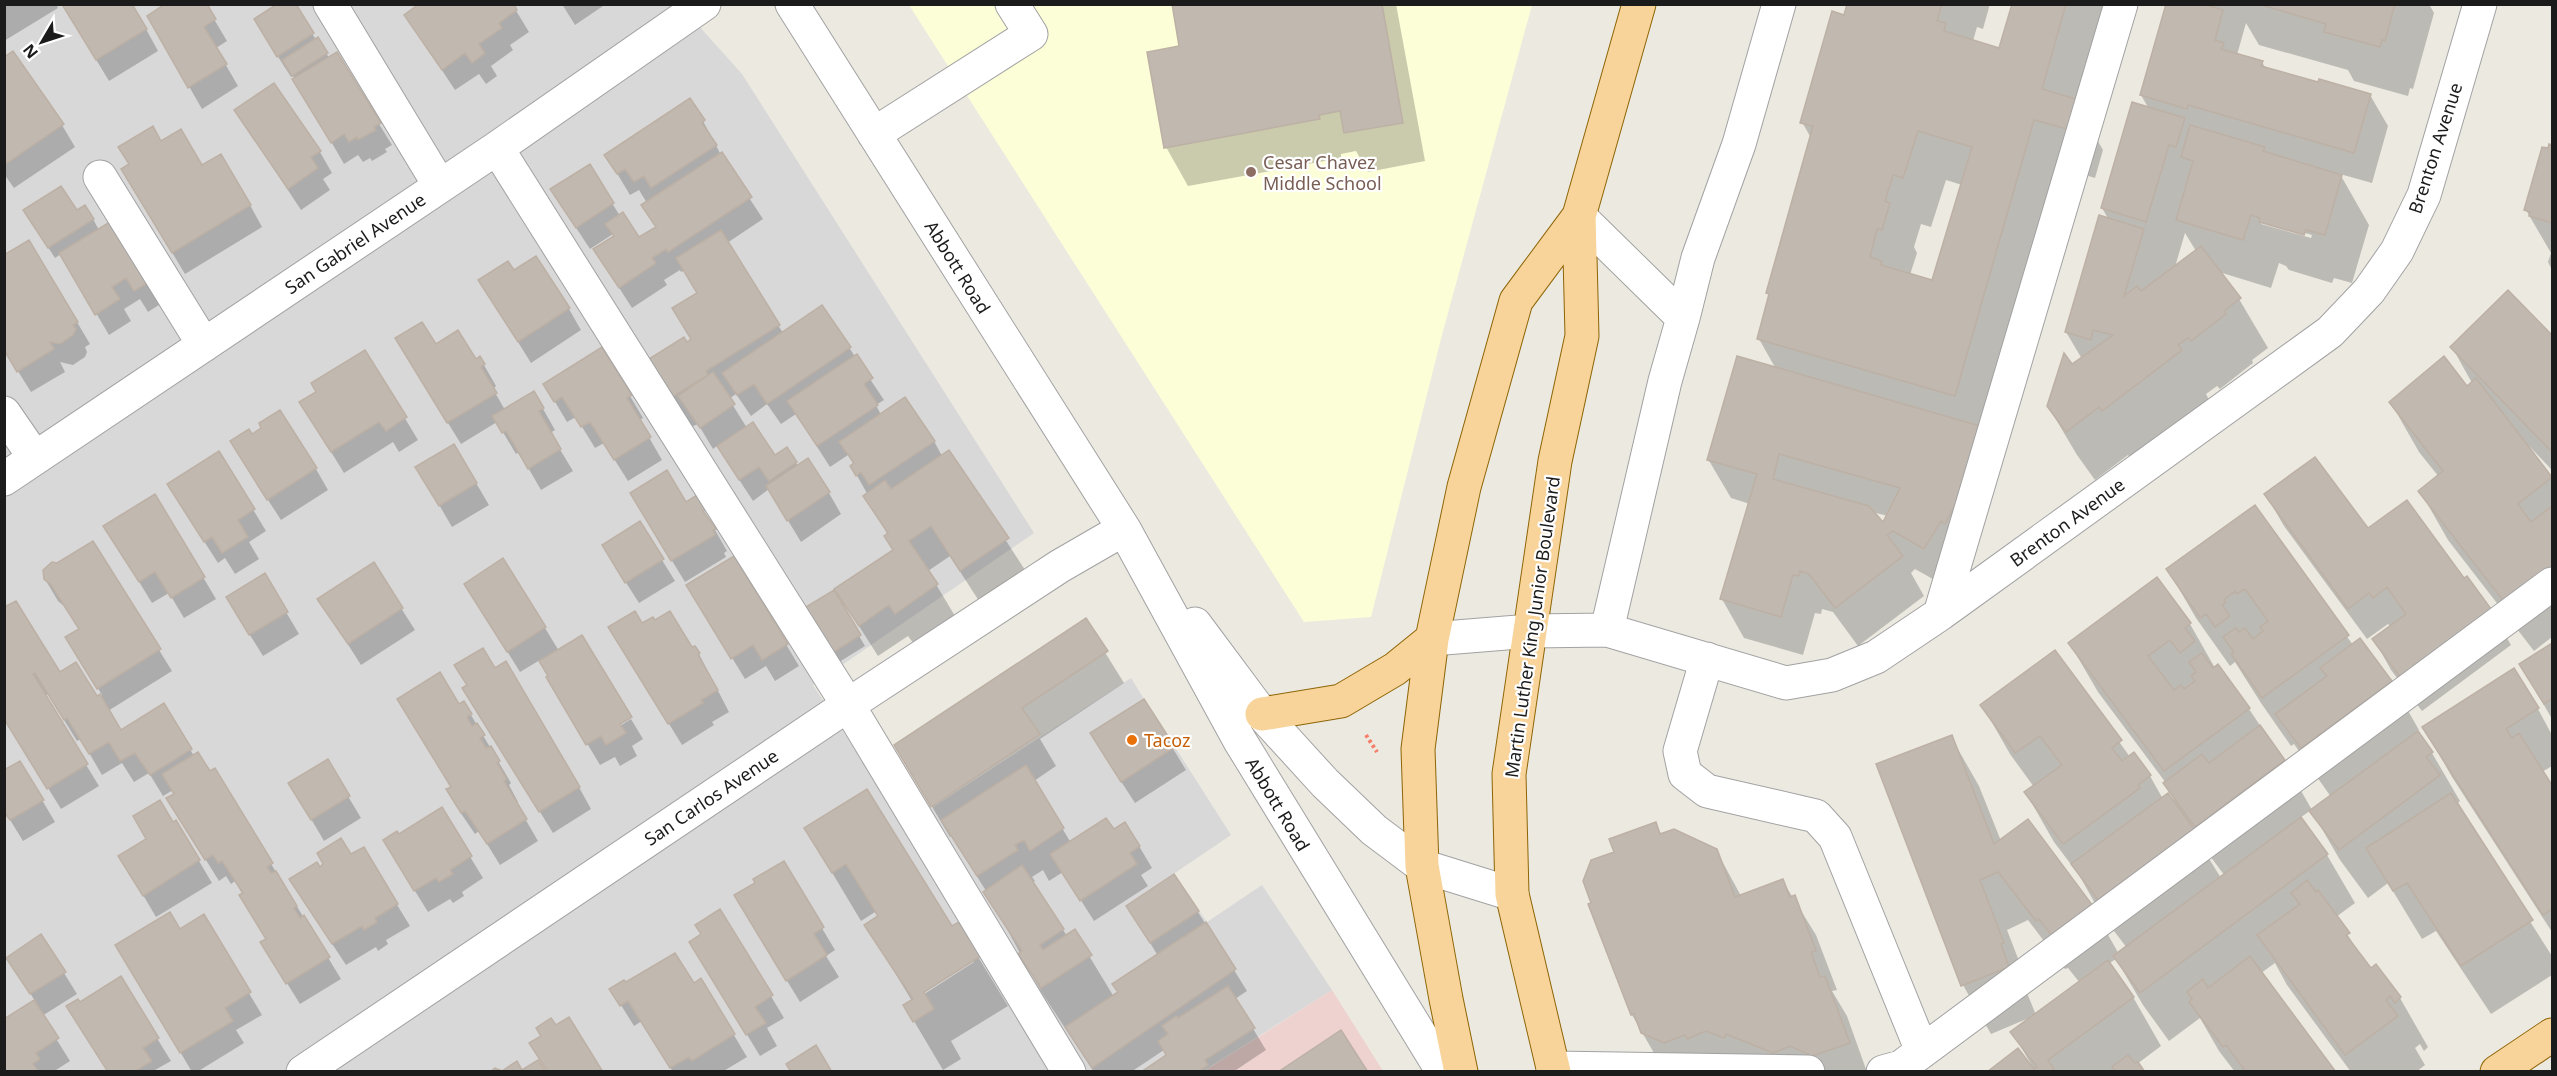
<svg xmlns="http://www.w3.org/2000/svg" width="2557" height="1076" viewBox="0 0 2557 1076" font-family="'Noto Sans',sans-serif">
<rect width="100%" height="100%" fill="#ece9e1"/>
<path fill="#d9d8d8" d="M5,5H680L742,74L1034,533L813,685L904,826L1131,678L1144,699L1090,734L1121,782L1175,747L1231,835L1126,906L1150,942L1199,911L1207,922L1262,885L1332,990L1203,1071L5,1072Z"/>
<path fill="#edd2d0" d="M1332,990L1383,1071L1203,1072Z"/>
<path fill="#fcfed8" d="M909,5H1532L1442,335L1371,617L1304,622Z"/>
<path fill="#0003" fill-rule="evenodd" d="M4,4H56L58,8L4,41Z
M205,4L227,41L216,48L238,86L202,109L149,17Z
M294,4L316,40L379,124L392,145L385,149L387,152L372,161L370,158L363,162L358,155L344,164L295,79L293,76L291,77L268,41Z
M512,4L529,32L510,45L513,50L491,66L497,76L486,84L479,74L455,90L406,16Z
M562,4H606L575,25Z
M1173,4H1396L1425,161L1368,172L1356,151L1341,154V158L1188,186L1166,147L1181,47Z
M1849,4H1990L1983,29L1977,27L1973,41L2000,50L2014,4H2107L2078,107L2103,150L2095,178L2062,168L1985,438L2001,466L1980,538L1967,561L1947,587L1915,569L1911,573L1924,596L1858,646L1833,612L1822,609L1821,614L1815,613L1803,655L1744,638L1722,599L1750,504L1731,498L1708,459L1776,369L1759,339L1770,297L1767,293L1811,138L1802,122ZM1946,180L1962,185L1934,282L1910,275L1917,253L1914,247L1921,224L1931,227ZM1872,512L1888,516L1883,525Z
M2167,4H2429L2434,13L2413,89L2410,88L2408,96L2354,81L2348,70L2259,45L2246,23L2237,55L2262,62L2266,69L2319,84L2370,95L2388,126L2372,183L2340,174L2369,225L2352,283L2334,278L2332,283L2289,270L2286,266L2279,263L2271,288L2219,272L2239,299L2268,348L2252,360L2253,363L2220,389L2217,386L2206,394L2209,400L2131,459L2128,455L2095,480L2077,455L2048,406L2072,366L2082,359L2066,332L2109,220L2102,208L2149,109L2141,95ZM2261,221L2312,235L2311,238L2261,224ZM2185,233L2196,251L2175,267Z
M77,28L146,29L158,51L109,81Z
M4,58L62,125L75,147L14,188L4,174Z
M236,111L320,152L332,173L323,179L330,190L301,210Z
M703,121L721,155L763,219L727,243L783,333L822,307L884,400L876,405L881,415L934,441L942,456L949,452L1025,570L979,601L950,556L928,571L955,616L914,644L908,636L878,656L836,590L894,551L888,535L865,496L868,495L852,467L854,465L848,455L830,467L796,414L781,424L767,404L751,416L736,394L729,399L747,428L775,457L787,449L798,466L829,493L841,514L801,542L769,489L753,501L717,446L713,449L698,424L691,427L669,391L692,340L699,294L685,270L681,272L680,270L664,280L667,285L632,308L595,250L614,237L613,234L590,249L565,211L589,166L620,216L639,239L657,228L647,203L639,190L630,195L606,155Z
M161,143L201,167L250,205L262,227L185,274L135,191Z
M2550,146H2552V270L2548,262L2551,253L2526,210Z
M76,212L93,219L99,230L113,222L162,303L148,312L140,299L124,309L131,321L109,335L61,254L55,258L31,221Z
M514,272L569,309L581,330L531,363L480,281Z
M2508,292L2552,337V470L2530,447L2528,449L2552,480V637L2534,651L2448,540L2420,491L2439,477L2419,452L2391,403L2467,388L2472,383L2452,347Z
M77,322L90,344L85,347L87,352L85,357L73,365L60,362L65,372L31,392L4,349Z
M436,346L484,365L496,386L493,389L505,410L534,393L555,430L550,433L573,471L541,490L519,452L516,454L497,422L461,444L409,360Z
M602,349L643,418L639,420L662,460L628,481L604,443L595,448L576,417L567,422L545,385Z
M365,352L418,440L399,452L393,442L344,473L314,424L318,392Z
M263,428L316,469L328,490L281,520L244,463L251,436Z
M219,453L266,531L249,542L259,559L235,574L225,558L218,563L182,507Z
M417,467L476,483L489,505L452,527Z
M2266,495L2368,530L2464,580L2493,614L2511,645L2422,711L2391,670L2374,639L2391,627L2388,624L2367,639L2284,526Z
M155,496L216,599L184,618L169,593L152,603L105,526Z
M696,497L727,551L724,553L726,557L685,582L644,515L685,504Z
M2254,507L2353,645L2391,681L2419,730L2416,732L2432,753L2460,801L2456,805L2552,956V975L2491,1014L2436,931L2422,939L2388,883L2368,898L2340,860L2311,810L2300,818L2327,855L2355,903L2336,917L2371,971L2376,966L2400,998L2428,1047L2424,1051L2420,1044L2415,1048L2425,1065L2416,1072H2351L2287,985L2275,963L2261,973L2334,1072H2235L2219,1051L2200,1018L2169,1041L2143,1005L2116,959L2108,964L2133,997L2161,1046L2137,1064L2143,1072H1989L2031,1064L2012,1032L2029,1018L1991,1034L1963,985L1951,737L1979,786L2001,841L2092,907L2119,954L2127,948L2101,914L2079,875L2054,842L2026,793L2034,787L2010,754L1982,705L2055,652L2130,757L2150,776L2163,799L2175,802L2166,783L2098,692L2070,644L2156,579L2190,624L2215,668L2249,709L2284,761L2312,810L2331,797L2294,744L2291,746L2261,703L2235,662L2230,666L2196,618L2168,570ZM2210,856L2225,876L2221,878L2208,857ZM2028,920L2065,969L2068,968L2080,983L2036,1015L2027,993L2031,992L2007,930Z
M734,558L799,666L775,681L766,666L745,679L701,607Z
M662,560L675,581L639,603L616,567Z
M373,564L415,630L361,665L319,599Z
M264,575L299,634L263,656L240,619Z
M45,579L159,650L172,671L108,711L121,732L164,705L194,756L209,773L214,770L341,979L300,1004L275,964L268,940L235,881L231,884L226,876L219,881L181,820L173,790L163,796L149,773L134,782L122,763L102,775L81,739L77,741L48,694L44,696L99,786L61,809L4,717V609L60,674L96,698L102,695L80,659V629L65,607L58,601Z
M833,592L865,646L836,664L803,610Z
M479,606L545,628L559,651L615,729L631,719L643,739L632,746L637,756L620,766L615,757L600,765L548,678L550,676L540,660L520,672Z
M1085,620L1124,683L1040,739L1056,766L1034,781L1071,843L1113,832L1139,846L1152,868L1141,875L1148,886L1094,921L1063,872L1049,881L1043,870L1032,877L1035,881L1032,883L1067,936L1074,931L1114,997L1158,956L1128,906L1198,912L1247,991L1235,999L1266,1050L1233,1072H1143L1168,1056L1164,1050L1131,1072H1094L1042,993L986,891L952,836L950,837L896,746Z
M2552,644V719L2521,665Z
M623,649H692L699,654L729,712L712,722L714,725L682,745Z
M505,663L558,749L591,809L553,833L477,710L495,670Z
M1144,701L1186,770L1135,803L1104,755Z
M464,703L511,783L509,785L518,802L516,803L538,841L500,865L479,831L475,834L460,812L452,788L459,706Z
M2538,709L2552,735V766L2542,772L2552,788V932L2452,777L2424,728Z
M327,761L361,818L324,841L290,783Z
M42,800L55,822L23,841L4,810Z
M441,809L483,878L462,892L464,896L453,903L450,899L428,912L397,862L399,836Z
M176,822L212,883L156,917L133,878Z
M1655,824L1662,835L1716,850L1741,896L1782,880L1816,935L1837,990L1832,991L1847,1016L1867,1072H1665L1632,1015L1615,853Z
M806,829L951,928L958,924L1008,1006L951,1041L961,1059L943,1070L905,1006L912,1001L866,925L878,917L875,912L861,921ZM972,960L974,962L918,998L916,995Z
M363,849L410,926L386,940L388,944L378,951L376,947L346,965L304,901L319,869Z
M783,863L835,950L826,956L839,977L800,1002L748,917L757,883Z
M720,911L784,1018L767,1028L777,1046L760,1056L704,964L703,935Z
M203,916L262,1015L236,1030L244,1043L197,1072H192L130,967Z
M8,958L64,973L77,994L42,1016L70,1061L53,1072H4L35,1001Z
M120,978L171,1061L155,1070L156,1072H108L80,1004Z
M701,980L747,1057L722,1072H673L642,1021L634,1026L611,989L625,984L693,985Z"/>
<path fill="#c1b8b0" stroke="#bdb0a4" stroke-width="1.5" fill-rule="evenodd" d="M66,4H132L147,29L96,60L63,6Z
M165,4H207L216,19L204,27L227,64L188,88L147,16Z
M277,4H296L314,33L277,57L254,19Z
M419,4H514L517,10L499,23L502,28L479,44L485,53L472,63L465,53L442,70L404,15Z
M1172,4H1382L1403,123L1344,133L1340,111L1319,115L1320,119L1164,148L1147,52L1179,46Z
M1847,4H1942L1937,21L1946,23L1944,31L1999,48L2012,4H2066L2042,89L2076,99L2067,129L2034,120L1955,396L1757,339L1769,294L1766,293L1813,126L1800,123L1832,11L1844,15ZM1918,131L1972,147L1932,280L1881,265L1882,261L1870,257L1877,229L1882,230L1890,203L1885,201L1893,175L1903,178Z
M2166,4H2203L2223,10L2215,40L2224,43L2221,49L2263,61L2261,66L2318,82L2319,79L2371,94L2354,153L2188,105L2187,109L2140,95Z
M2258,4H2395L2385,41L2382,40L2380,47L2324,32L2326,24Z
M318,37L328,53L292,76L282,60Z
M13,51L64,124L4,165V57Z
M337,52L381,123L374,127L376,130L358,140L357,137L349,142L344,134L331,143L292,79Z
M274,83L321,151L311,157L318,168L288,189L234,110Z
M690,98L705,120L702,123L717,145L651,188L644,176L634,182L625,169L617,174L604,155Z
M2132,102L2185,118L2176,147L2169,145L2146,222L2101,208Z
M2190,125L2265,147L2263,151L2342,175L2325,235L2306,230L2304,235L2259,222L2260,218L2251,215L2243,240L2176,220L2193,161L2181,157Z
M153,126L161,141L181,129L202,165L221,154L251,205L172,253L121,169L129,164L118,147Z
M2549,144L2552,145V223L2529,216L2530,212L2524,210L2542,147L2548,148Z
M722,152L752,197L668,252L666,249L652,258L656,263L619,288L593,249L614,236L605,224L623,212L639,237L656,227L641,205Z
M590,164L614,203L576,228L550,189Z
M61,186L77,210L85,205L94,219L48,248L23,210Z
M2099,215L2144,229L2124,296L2137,286L2141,291L2201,246L2241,298L2225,310L2226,314L2191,341L2188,338L2178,345L2182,350L2102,411L2099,407L2066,432L2047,406L2064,353L2072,364L2113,335L2093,330L2091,340L2065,332Z
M113,220L151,281L134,291L126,278L112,287L120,299L95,315L59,253Z
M721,230L780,325L706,371L708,375L672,397L649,359L684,337L687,342L691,339L672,308L697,293L676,258Z
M29,240L78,322L73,325L76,329L73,335L60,344L50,342L54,349L17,372L4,350V255Z
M536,256L570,308L518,342L478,280L508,261L514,270Z
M2508,290L2552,335V452L2450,347Z
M822,305L851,347L767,404L754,384L737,395L722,373Z
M422,322L436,344L458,330L476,359L480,356L485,364L481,367L497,393L447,423L395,338Z
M602,347L632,395L627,398L651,437L614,460L590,422L581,427L562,397L554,402L543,384Z
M365,350L407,417L386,431L379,422L331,452L299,402L316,392L311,383Z
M857,354L873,378L864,384L878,405L817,446L787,401Z
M1737,356L1980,426L1959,498L1945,524L1941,521L1924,549L1893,531L1887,535L1903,556L1835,608L1809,574L1800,571L1799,576L1793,575L1781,617L1720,599L1757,474L1707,460ZM1779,454L1900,488L1883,522L1869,506L1773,479Z
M2444,356L2467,386L2476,378L2552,477L2518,504L2531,522L2552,506V567L2505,603L2418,491L2443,471L2389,402Z
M713,372L735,404L700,428L678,396Z
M534,391L544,408L539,411L561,449L528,469L506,431L502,433L492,416Z
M905,397L935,441L869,485L861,472L856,476L850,466L854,463L839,442Z
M280,410L317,468L267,500L230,441L249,429L252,434L261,428L259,423Z
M753,422L775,455L787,447L797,462L769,481L759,467L739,480L717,446Z
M454,444L477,483L439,506L415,467Z
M949,450L1009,538L960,571L931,526L909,541L938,584L895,614L889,605L859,626L834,589L893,550L884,536L888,533L863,496L885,480L891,489Z
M219,451L255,509L238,520L248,537L222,553L212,537L204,542L167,484Z
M2315,457L2368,528L2407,500L2464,578L2467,576L2494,613L2403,681L2372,639L2406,614L2387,587L2373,598L2369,593L2348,609L2264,494Z
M808,458L830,492L787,521L766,486Z
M667,470L686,502L697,495L705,510L703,511L716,529L713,530L715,535L671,561L630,493Z
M155,494L205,577L171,598L155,572L139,582L103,526Z
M2255,505L2349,635L2262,698L2231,654L2234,652L2223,637L2236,628L2239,632L2245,628L2253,639L2263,631L2260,627L2268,621L2245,589L2237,594L2235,591L2224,600L2226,602L2222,605L2230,616L2215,627L2206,614L2200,618L2166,569Z
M640,521L664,559L625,583L602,545Z
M93,541L161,649L97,689L65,637L79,629L51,585L44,579L43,570L52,562L57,563Z
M734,556L788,644L762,660L753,645L731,659L686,585Z
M503,558L546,627L507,652L464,584Z
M374,562L403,608L348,644L317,599Z
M265,573L288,612L249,635L226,597Z
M2157,577L2191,623L2185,628L2195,641L2180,653L2170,640L2148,656L2174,690L2181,685L2184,689L2195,681L2191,676L2196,672L2189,662L2202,653L2213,668L2218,664L2250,708L2164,771L2068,643Z
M834,590L861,635L829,655L801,610Z
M16,601L60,672L76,662L97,696L100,694L121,730L164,703L192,749L150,775L135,753L120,761L109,742L89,754L67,718L64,720L35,673L33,674L88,764L47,789L4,719V607Z
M635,611L642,623L653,617L655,620L670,611L692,647L695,646L700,653L698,655L718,690L701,700L703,703L668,724L608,627Z
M1086,618L1108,651L1022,708L1040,734L931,807L894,745Z
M582,635L632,717L620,724L626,733L606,745L601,736L586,745L546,677L548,676L539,661Z
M2360,638L2392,681L2301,748L2275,714L2327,676L2320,668Z
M2552,643V699L2544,704L2519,664Z
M483,648L495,668L506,661L580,787L539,812L462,688L467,685L454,665Z
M2055,650L2122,740L2112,748L2122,761L2134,752L2151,775L2138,785L2140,788L2063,844L2024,792L2062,765L2040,736L2015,753L1980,705Z
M2514,668L2539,708L2506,729L2512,738L2519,733L2552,785V909L2543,915L2422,727Z
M440,672L459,704L464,701L472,714L467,717L472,726L477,723L485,735L480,738L486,748L491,746L500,761L497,763L507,779L504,781L527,819L487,844L465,811L461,813L446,789L451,787L397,699Z
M1144,699L1175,747L1121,782L1090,733Z
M2260,725L2285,760L2195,827L2163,783L2202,754L2209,763Z
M2418,731L2433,752L2426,757L2440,775L2339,850L2309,811Z
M1952,735L1994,844L2028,819L2093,906L2052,936L2039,919L2036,921L1998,872L1980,880L2004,943L2001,944L2009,967L1961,986L1876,764Z
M198,752L210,771L215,768L273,863L267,867L271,873L276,871L297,906L294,908L300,918L304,915L330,957L286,984L260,942L266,939L239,895L243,893L222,861L218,863L213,855L205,860L166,798L174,794L162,774Z
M328,759L350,796L311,820L288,783Z
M20,761L44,800L10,820L4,812V770Z
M1026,765L1064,828L1030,851L1024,840L1015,845L1018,850L977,876L941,820Z
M867,789L952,926L959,922L981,956L924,992L934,1009L913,1022L903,1005L913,999L864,925L878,916L846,864L832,873L804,828Z
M2168,793L2194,829L2098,900L2071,864Z
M2451,793L2533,920L2461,966L2407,883L2393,891L2366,848Z
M160,800L173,822L176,820L200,860L143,896L118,856L146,839L133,816Z
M442,807L472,856L450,870L453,874L439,882L436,878L414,891L383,840L397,831L399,834Z
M2301,817L2328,854L2140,993L2113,956Z
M1106,818L1114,829L1125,822L1140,846L1130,853L1137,864L1080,901L1050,854Z
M1656,822L1660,834L1674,829L1717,849L1735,897L1783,879L1790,897L1795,895L1816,951L1811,952L1820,977L1825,976L1850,1043L1812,1056L1790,1046L1773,1053L1726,1034L1724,1038L1706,1031L1687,1039L1685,1035L1664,1043L1641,1033L1634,1014L1631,1015L1588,904L1591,903L1583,881L1591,860L1614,852L1609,839Z
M341,838L351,854L364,847L398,904L375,918L377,922L364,930L362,926L332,944L289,879L317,862L320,867L323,864L317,853Z
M784,861L824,927L814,934L827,955L786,981L734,895L755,883L753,879Z
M1022,865L1064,929L1040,945L1043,950L1075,929L1092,955L1041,988L1018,954L1022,951L983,892Z
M1174,874L1199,911L1150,943L1126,906Z
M2307,880L2316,892L2318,890L2350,933L2346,935L2371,968L2376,964L2401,997L2395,1003L2390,996L2386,1000L2398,1016L2345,1055L2257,935L2300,904L2291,893Z
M720,909L773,995L755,1007L766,1023L746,1035L689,942L701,934L695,925Z
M170,912L180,929L204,914L251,992L225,1008L233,1021L180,1053L115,945Z
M1206,922L1236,969L1092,1068L1065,1027L1118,992L1112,984Z
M41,934L66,972L30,994L6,958Z
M675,953L694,983L701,978L735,1034L692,1061L689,1057L670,1068L628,1001L620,1006L609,989L624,980L626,982Z
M2250,956L2336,1072H2246L2226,1045L2223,1047L2189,1002L2192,999L2187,992L2203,979L2208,988Z
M2108,960L2134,997L2048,1060L2056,1072H1987L2018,1048L2034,1069L2037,1067L2010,1032Z
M121,976L159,1038L143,1048L152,1061L134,1072H108L66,1006L78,999L80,1002Z
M1228,986L1255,1028L1205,1060L1208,1065L1198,1072H1141L1166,1055L1158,1041L1168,1034L1162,1026L1176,1016L1178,1018Z
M34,1000L59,1038L36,1053L40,1059L33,1064L39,1072H4V1019Z
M569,1017L603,1072H548L529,1043L541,1036L536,1028L551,1018L556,1025Z
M1341,1030L1368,1072H1278Z
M816,1045L832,1072H791L786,1064Z
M2128,1055L2135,1063L2138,1062L2145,1072H2116L2112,1067Z
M538,1060L546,1072H490L495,1068L502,1071L517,1061L522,1070Z"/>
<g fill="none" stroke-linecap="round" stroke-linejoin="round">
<defs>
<path id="minor" d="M330,4L440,186
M792,4L1124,529L1240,741L1443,1072
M874,134L1031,34L1012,4
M497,148L848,705L1069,1072
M100,177L204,345
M1579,216L1683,318L1665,381L1607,630
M1683,318L1698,258L1739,144L1779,4
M4,413L35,458
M4,479L497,148L704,4
M1940,614L2121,4
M1195,624L1262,714L1325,783L1374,830L1422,866L1512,894
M1432,639L1530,631L1607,630L1786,683L1832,675L1876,657L1940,614L2330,332L2369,291L2397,251L2424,195L2480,4
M1707,659L1680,751L1685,774L1707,791L1816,816L1835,837L1922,1051
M1553,1068L1808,1072
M303,1072L848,705L1060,566L1124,529
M1883,1072L1901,1067L2552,584"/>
<path id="major" d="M1262,714L1341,701L1395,669L1432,639
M1461,1072L1446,999L1422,866L1418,749L1432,639L1464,487L1516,301L1579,216
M1554,1072L1512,894L1509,774L1555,461L1582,336L1579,216L1639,4
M2497,1072L2552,1035"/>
</defs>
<use href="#minor" stroke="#a2a2a2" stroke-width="35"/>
<use href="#major" stroke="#8d6505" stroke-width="35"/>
<path stroke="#f57d69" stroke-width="4" stroke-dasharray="3 3" stroke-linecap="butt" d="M1366,735L1377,752"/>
<use href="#minor" stroke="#fff" stroke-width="33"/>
<use href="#major" stroke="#f8d39a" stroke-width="33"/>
</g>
<circle fill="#8d6e63" stroke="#fff" stroke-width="2" cx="1251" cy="172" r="6"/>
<circle fill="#e8710a" stroke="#fff" stroke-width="2" cx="1132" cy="740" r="6"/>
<g text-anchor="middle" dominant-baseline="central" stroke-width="4.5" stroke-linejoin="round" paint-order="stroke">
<g font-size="18" fill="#1b1b1b" stroke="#fff">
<text transform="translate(2435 148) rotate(-72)">Brenton Avenue</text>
<text transform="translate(355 243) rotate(-34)">San Gabriel Avenue</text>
<text transform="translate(958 267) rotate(58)">Abbott Road</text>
<text transform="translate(2067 522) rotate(-36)">Brenton Avenue</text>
<text transform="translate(1532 627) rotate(-82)">Martin Luther King Junior Boulevard</text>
<text transform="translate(711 797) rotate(-34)">San Carlos Avenue</text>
<text transform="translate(1278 804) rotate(59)">Abbott Road</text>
</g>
<g font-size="18" fill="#785e54" stroke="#fff" text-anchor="start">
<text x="1263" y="162">Cesar Chavez<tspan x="1263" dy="21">Middle School</tspan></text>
</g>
<g font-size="18" fill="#c56008" stroke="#fff" text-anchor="start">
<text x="1144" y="740">Tacoz</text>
</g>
</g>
<rect width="2557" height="1076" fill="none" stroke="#1b1b1b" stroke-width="12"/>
<g transform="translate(42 42) rotate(231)" stroke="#ffffff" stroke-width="4.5" paint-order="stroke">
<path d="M0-4.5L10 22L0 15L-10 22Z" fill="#1b1b1b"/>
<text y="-9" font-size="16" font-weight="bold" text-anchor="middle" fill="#1b1b1b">N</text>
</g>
</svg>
